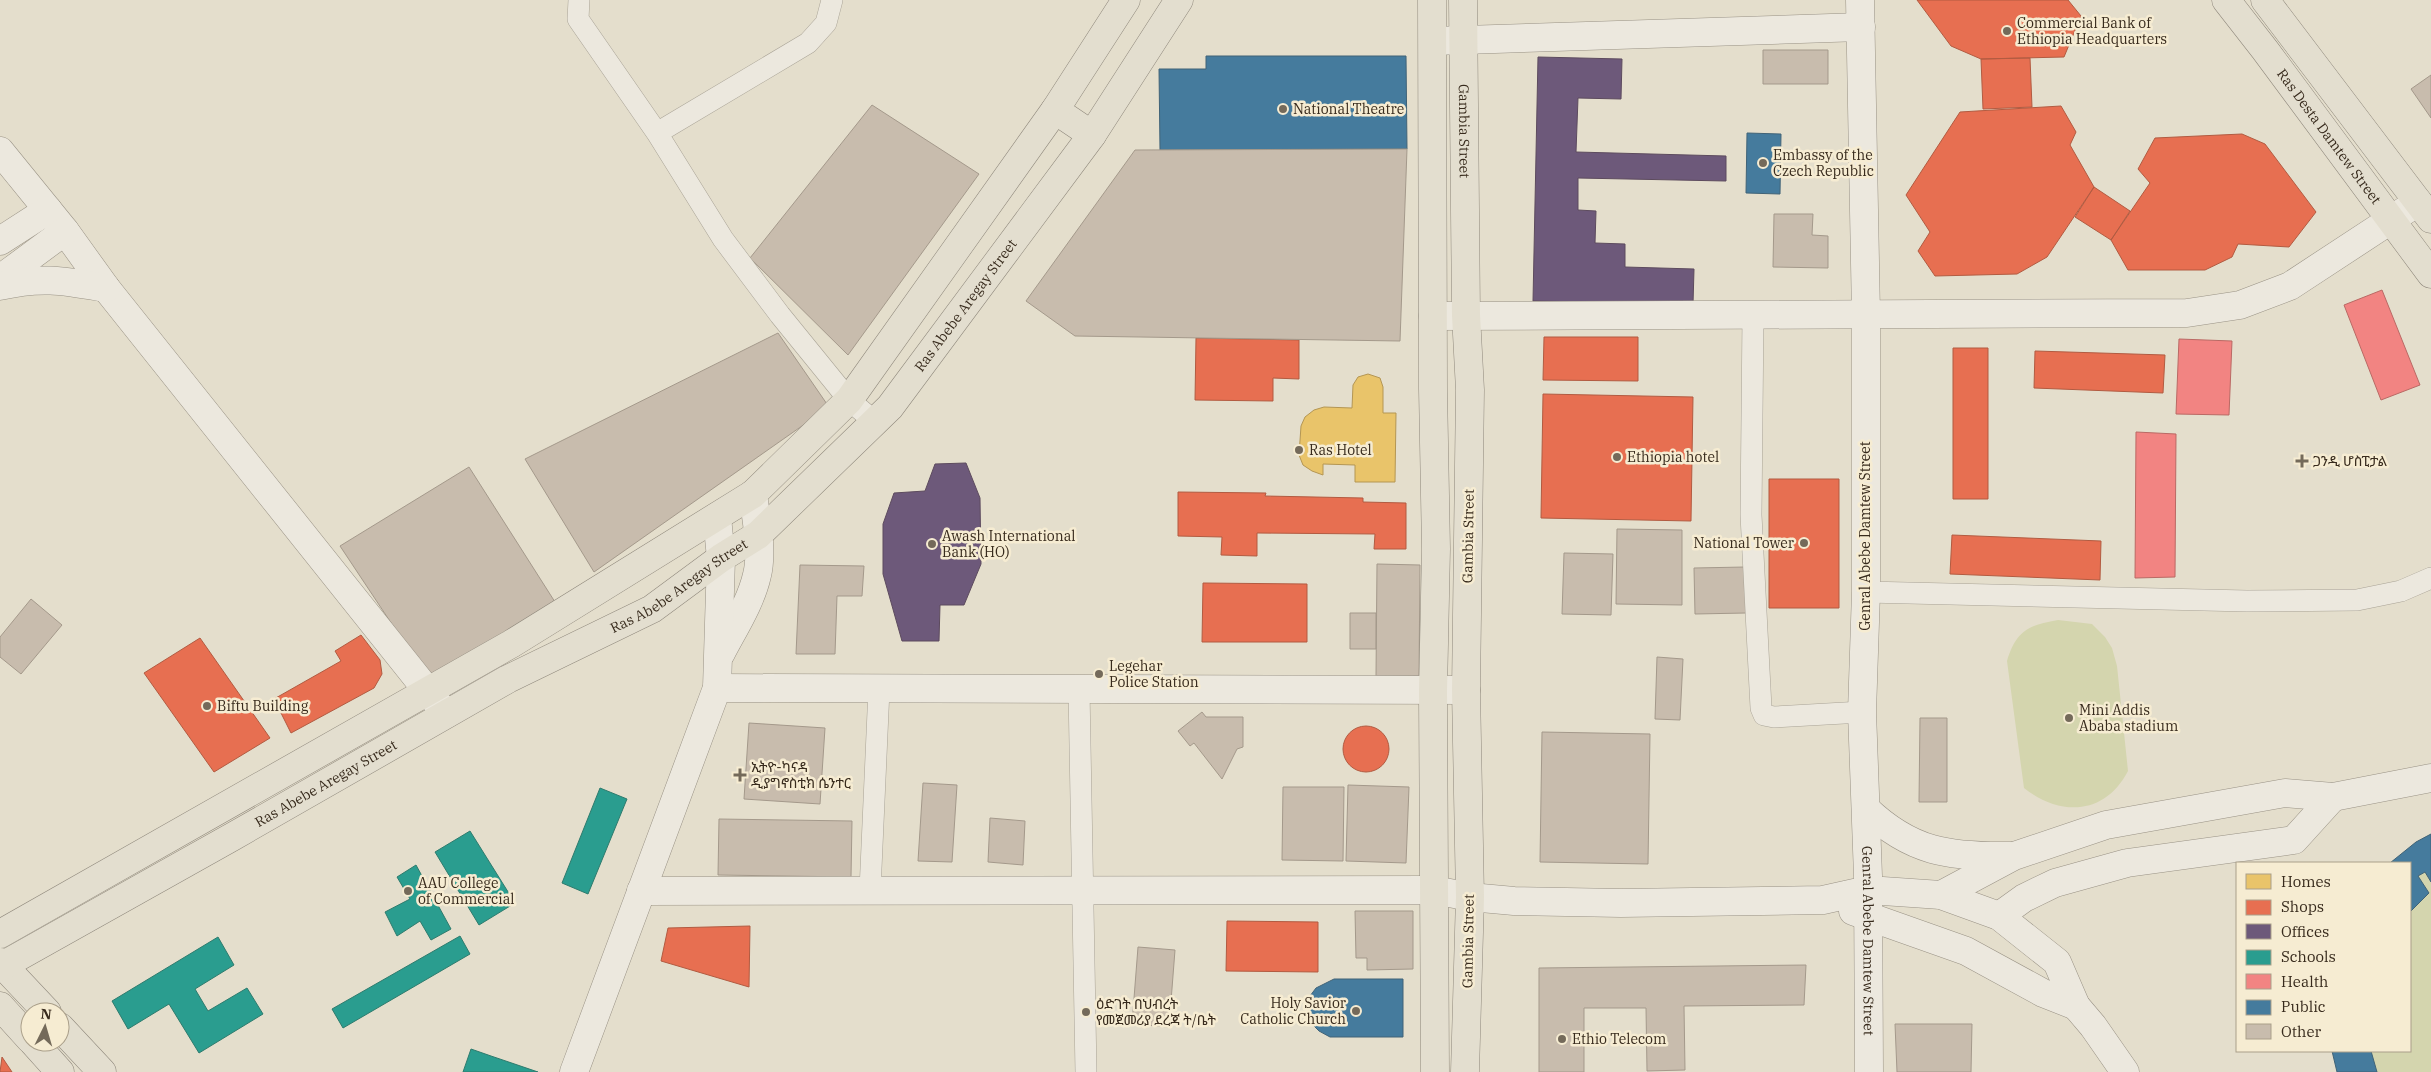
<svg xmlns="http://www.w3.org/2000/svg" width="2431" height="1072" viewBox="0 0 2431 1072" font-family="'IBM Plex Serif','Noto Sans Ethiopic',serif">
<rect width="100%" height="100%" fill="#e4decc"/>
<path fill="#d4d5ae" d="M2058,620L2092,624L2105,637L2112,648L2117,666L2128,771C2105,815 2061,817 2024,788L2007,661C2016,631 2028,625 2058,620Z
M2431,834V1072H2338L2332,1051H2410V863H2390L2416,842Z"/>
<path fill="#e9c46a" stroke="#b49653" d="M1368,374L1380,378L1383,387V413H1396L1395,482H1355V465L1323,464V475L1312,471L1303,465L1299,455L1301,426L1305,417L1314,410L1324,407L1352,408L1353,385L1358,377Z"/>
<path fill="#e76f51" stroke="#b25b41" d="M1917,0H2068L2081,16L2064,57L1981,59L1951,46Z
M2030,58L2032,107L1983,109L1981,59Z
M2061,106L2076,132L2070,145L2094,187L2047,257L2017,274L1935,276L1918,251L1930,232L1906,195L1960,112Z
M2242,134L2265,144L2316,212L2289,247L2238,244L2232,257L2205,270H2128L2111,240L2150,183L2138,169L2155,138Z
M2094,187L2130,211L2111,240L2075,217Z
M1544,337H1638V381L1543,380Z
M1196,338L1299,340V379L1273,378V401L1195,400Z
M1953,348H1988V499H1953Z
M2035,351L2165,355L2163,393L2034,388Z
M1543,394L1693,397L1691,521L1541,518Z
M1769,479H1839V608H1769Z
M1178,492L1266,493L1265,496L1363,498V502L1406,503V549H1374L1375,534L1257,533V556L1221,555L1222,537L1178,536Z
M1952,535L2101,541L2100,580L1950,574Z
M1203,583L1307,584V642H1202Z
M361,635L380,660L382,674L374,688L291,733L274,699L341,661L335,651Z
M200,638L270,738L214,772L144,673Z
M1343 749a23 23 0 1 1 46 0a23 23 0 1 1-46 0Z
M1227,921L1318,922V972L1226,971Z
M750,926L749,987L661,961L668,928Z
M2,1057L12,1072H0Z"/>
<path fill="#6d597a" stroke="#5d4b5e" d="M1538,57L1622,59L1621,99L1578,98L1576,152L1726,156V181L1578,178V210L1596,211L1595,243L1625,244V267L1694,269L1693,304L1533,301Z
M966,463L980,498L981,564L964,605H940L939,641H902L883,574V524L894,493L925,491L935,464Z"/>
<path fill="#2a9d8f" stroke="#2e7b6d" d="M600,788L627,799L588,894L562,883Z
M470,831L515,903L479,925L435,852Z
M416,865L451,929L431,940L420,921L397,936L385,912L410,899L397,877Z
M460,936L470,954L343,1028L332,1009Z
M218,937L234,965L195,989L208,1011L247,988L263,1014L199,1053L169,1004L128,1029L112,1001Z
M471,1049L491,1056L538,1072H463Z"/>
<path fill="#f28482" stroke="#ba6964" d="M2382,290L2420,385L2381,400L2344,305Z
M2179,339L2232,341L2229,415L2176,414Z
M2136,432L2176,434L2175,577L2135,578Z"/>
<path fill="#457b9d" stroke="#416377" d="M1206,56H1406L1407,149L1160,150L1159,69H1206Z
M1747,133L1781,134L1780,194L1746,193Z
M2431,834V882L2425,872L2418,876L2429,893L2410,912V863H2390L2416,842Z
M1334,979H1403V1037H1330L1319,1031L1313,1025L1309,1016L1308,1006L1310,996L1316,988Z
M2332,1051H2371L2377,1072H2337Z"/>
<path fill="#c8bcad" stroke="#a4998b" d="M1763,50H1828V84H1763Z
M2431,75V118L2411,89Z
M872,105L979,174L848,355L750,258Z
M1407,149L1400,341L1075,336L1026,301L1135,150Z
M1774,214H1813L1812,235L1828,236V268L1773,267Z
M778,333L829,407L594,572L525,459Z
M469,467L555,602L429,680L340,546Z
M1617,529L1682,530V605L1616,604Z
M1564,553L1613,554L1611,615L1562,614Z
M1377,564L1420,565L1419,676H1376Z
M800,565L864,566L862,596H837L835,654H796Z
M1745,567L1746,613L1695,614L1694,568Z
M31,599L62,625L21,674L0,657V637Z
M1350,613H1376V649H1350Z
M1657,657L1683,659L1680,720L1655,719Z
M1202,712L1206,717H1243V747L1237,749L1222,779L1194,743L1190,746L1178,731Z
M1920,718H1947V802H1919Z
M749,723L825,728L820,804L744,799Z
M1542,732L1650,734L1648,864L1540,862Z
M923,783L957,785L952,862L918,861Z
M1348,785L1409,787L1406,863L1346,861Z
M1283,787H1344L1343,861L1282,860Z
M990,818L1025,821L1023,865L988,862Z
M719,819L852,821L851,877L718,875Z
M1355,911H1413V969L1367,970V958H1356Z
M1138,947L1175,950L1169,1027L1132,1024Z
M1806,965L1804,1005L1684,1006L1685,1070L1647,1071L1646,1008H1584V1072H1539V968Z
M1895,1024H1972L1971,1072H1897Z"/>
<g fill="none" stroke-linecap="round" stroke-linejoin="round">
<defs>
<path id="street" d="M579,0L578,19L657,133L723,239L780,315L849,400L875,422
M657,133L808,43L826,23L832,0
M1753,316L1751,515L1761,708L1764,715L1774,717L1862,712
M1866,592L2247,601L2357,600L2401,591L2431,578
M1079,690L1086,1072
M870,891L879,689"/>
<g id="secondary">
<path id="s1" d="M1860,0L1866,315V592L1862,712L1868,876L1869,1072"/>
<path d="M1433,41L1861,27"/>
<path d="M0,151L65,231L106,288L446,714"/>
<path d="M0,241L48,210"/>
<path d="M0,279L65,231"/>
<path d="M0,286C42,276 65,281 106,288"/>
<path d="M1433,316L2187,313L2240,305L2290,286L2418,202"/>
<path d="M721,653C734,628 751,602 757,575C763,551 756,518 753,494"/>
<path d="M717,688L1466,690"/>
<path d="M1866,809C1911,852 1949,857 2010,856"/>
<path d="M641,891L1434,890L1470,897L1514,901L1621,903L1823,900L1868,890L1941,895L1999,916L2057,962L2076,1006L2093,1026L2125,1072"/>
<path d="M1941,895L2014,856L2106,825L2285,793L2333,797L2431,778"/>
<path d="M1853,911L1966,951L2043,993L2076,1006"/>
<path d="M1999,916L2024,898L2055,883L2127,863L2294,840L2333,797"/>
<path d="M574,1072L717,688L721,558L717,517"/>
</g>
<g id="primary">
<path d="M1432,0L1433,389L1436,549L1433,691L1435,1072"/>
<path id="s2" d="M1463,0L1466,315L1470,390L1466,690L1470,897L1465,1072"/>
<path id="s3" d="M2226,0L2265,50L2431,274"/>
<path d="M2265,0L2431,219"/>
<path d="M1055,110L1092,135"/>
<path d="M0,934L511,644L753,494L849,400L1055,110L1126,0"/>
<path d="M0,962L47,1012"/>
<path id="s4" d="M0,967L232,837L508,679L652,609L721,558L758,535L890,407L1092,135L1179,0"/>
<path d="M0,1006L30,1039"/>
<path d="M60,1027L102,1072"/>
<path d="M33,1042L60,1072"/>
</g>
</defs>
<use href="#street" stroke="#a9a396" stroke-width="22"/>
<use href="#secondary" stroke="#999285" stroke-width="29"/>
<use href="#primary" stroke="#8f887c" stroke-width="29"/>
<use href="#street" stroke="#ece8de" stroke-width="21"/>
<use href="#secondary" stroke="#ece8de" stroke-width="28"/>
<use href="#primary" stroke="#e3decf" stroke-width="28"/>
</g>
<g fill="#746a5a" stroke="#f6ecd2" stroke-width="2">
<circle cx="2007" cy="31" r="5"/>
<circle cx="1283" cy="109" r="5"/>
<circle cx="1763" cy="163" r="5"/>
<circle cx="1299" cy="450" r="5"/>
<circle cx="1617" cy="457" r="5"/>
<path d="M2299.5 453.5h5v5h5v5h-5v5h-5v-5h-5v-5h5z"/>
<circle cx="1804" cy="543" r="5"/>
<circle cx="932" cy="544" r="5"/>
<circle cx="1099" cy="674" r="5"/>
<circle cx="207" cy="706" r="5"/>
<circle cx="2069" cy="718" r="5"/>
<path d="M737.5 767.5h5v5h5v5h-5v5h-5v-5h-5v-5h5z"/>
<circle cx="408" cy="891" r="5"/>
<circle cx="1356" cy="1011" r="5"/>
<circle cx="1086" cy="1012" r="5"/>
<circle cx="1562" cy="1039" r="5"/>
</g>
<g text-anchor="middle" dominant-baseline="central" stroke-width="5" stroke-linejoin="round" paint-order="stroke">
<g font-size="14" fill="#382b1d" stroke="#f6ecd2" text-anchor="start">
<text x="2017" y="23">Commercial Bank of<tspan x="2017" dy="16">Ethiopia Headquarters</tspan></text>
<text x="1293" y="109">National Theatre</text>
<text x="1773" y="155">Embassy of the<tspan x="1773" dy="16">Czech Republic</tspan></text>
<text x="1309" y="450">Ras Hotel</text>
<text x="1627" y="457">Ethiopia hotel</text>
<text x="2313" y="461">ጋንዲ ሆስፒታል</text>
<text x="942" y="536">Awash International<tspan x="942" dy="16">Bank (HO)</tspan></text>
<text x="1794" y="543" text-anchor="end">National Tower</text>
<text x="1109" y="666">Legehar<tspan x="1109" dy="16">Police Station</tspan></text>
<text x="217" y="706">Biftu Building</text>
<text x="2079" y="710">Mini Addis<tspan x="2079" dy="16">Ababa stadium</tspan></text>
<text x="751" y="767">ኢትዮ-ካናዳ<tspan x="751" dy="16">ዲያግኖስቲክ ሴንተር</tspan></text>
<text x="418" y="883">AAU College<tspan x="418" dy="16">of Commercial</tspan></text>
<text x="1346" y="1003" text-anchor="end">Holy Savior<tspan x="1346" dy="16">Catholic Church</tspan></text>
<text x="1096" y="1004">ዕድገት በህብረት<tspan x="1096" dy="16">የመጀመሪያ ደረጃ ት/ቤት</tspan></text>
<text x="1572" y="1039">Ethio Telecom</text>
</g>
<g font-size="14" fill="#382b1d" stroke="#f6ecd2">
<text stroke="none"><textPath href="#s2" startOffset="131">Gambia Street</textPath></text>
<text stroke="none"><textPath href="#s3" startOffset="171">Ras Desta Damtew Street</textPath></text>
<text stroke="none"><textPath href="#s4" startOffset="1184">Ras Abebe Aregay Street</textPath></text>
<text transform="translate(1468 536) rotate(-89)">Gambia Street</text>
<text transform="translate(1865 536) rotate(-90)">Genral Abebe Damtew Street</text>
<text stroke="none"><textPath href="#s4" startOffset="779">Ras Abebe Aregay Street</textPath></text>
<text stroke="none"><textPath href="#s4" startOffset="374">Ras Abebe Aregay Street</textPath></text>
<text transform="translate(1468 941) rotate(-89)">Gambia Street</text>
<text stroke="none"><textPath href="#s1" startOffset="941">Genral Abebe Damtew Street</textPath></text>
</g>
</g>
<rect x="2236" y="862" width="175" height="190" fill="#f6ecd2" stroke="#aa9f8a"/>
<rect x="2246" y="874" width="25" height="15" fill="#e9c46a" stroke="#aa9f8a"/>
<text x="2281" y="887" font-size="15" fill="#382b1d">Homes</text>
<rect x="2246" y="900" width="25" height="15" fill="#e76f51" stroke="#aa9f8a"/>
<text x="2281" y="912" font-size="15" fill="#382b1d">Shops</text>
<rect x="2246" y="924" width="25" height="15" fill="#6d597a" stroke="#aa9f8a"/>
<text x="2281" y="937" font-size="15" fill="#382b1d">Offices</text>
<rect x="2246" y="950" width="25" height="15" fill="#2a9d8f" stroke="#aa9f8a"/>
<text x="2281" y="962" font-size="15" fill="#382b1d">Schools</text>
<rect x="2246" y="974" width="25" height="15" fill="#f28482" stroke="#aa9f8a"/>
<text x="2281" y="987" font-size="15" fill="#382b1d">Health</text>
<rect x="2246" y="1000" width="25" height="15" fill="#457b9d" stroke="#aa9f8a"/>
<text x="2281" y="1012" font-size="15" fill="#382b1d">Public</text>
<rect x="2246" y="1024" width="25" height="15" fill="#c8bcad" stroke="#aa9f8a"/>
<text x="2281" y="1037" font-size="15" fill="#382b1d">Other</text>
<g transform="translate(45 1027) rotate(5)"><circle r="24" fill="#f6ecd2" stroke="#aa9f8a"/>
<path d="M0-4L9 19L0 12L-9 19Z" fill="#746a5a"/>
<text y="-8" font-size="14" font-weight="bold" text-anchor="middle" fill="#382b1d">N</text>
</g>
</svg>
